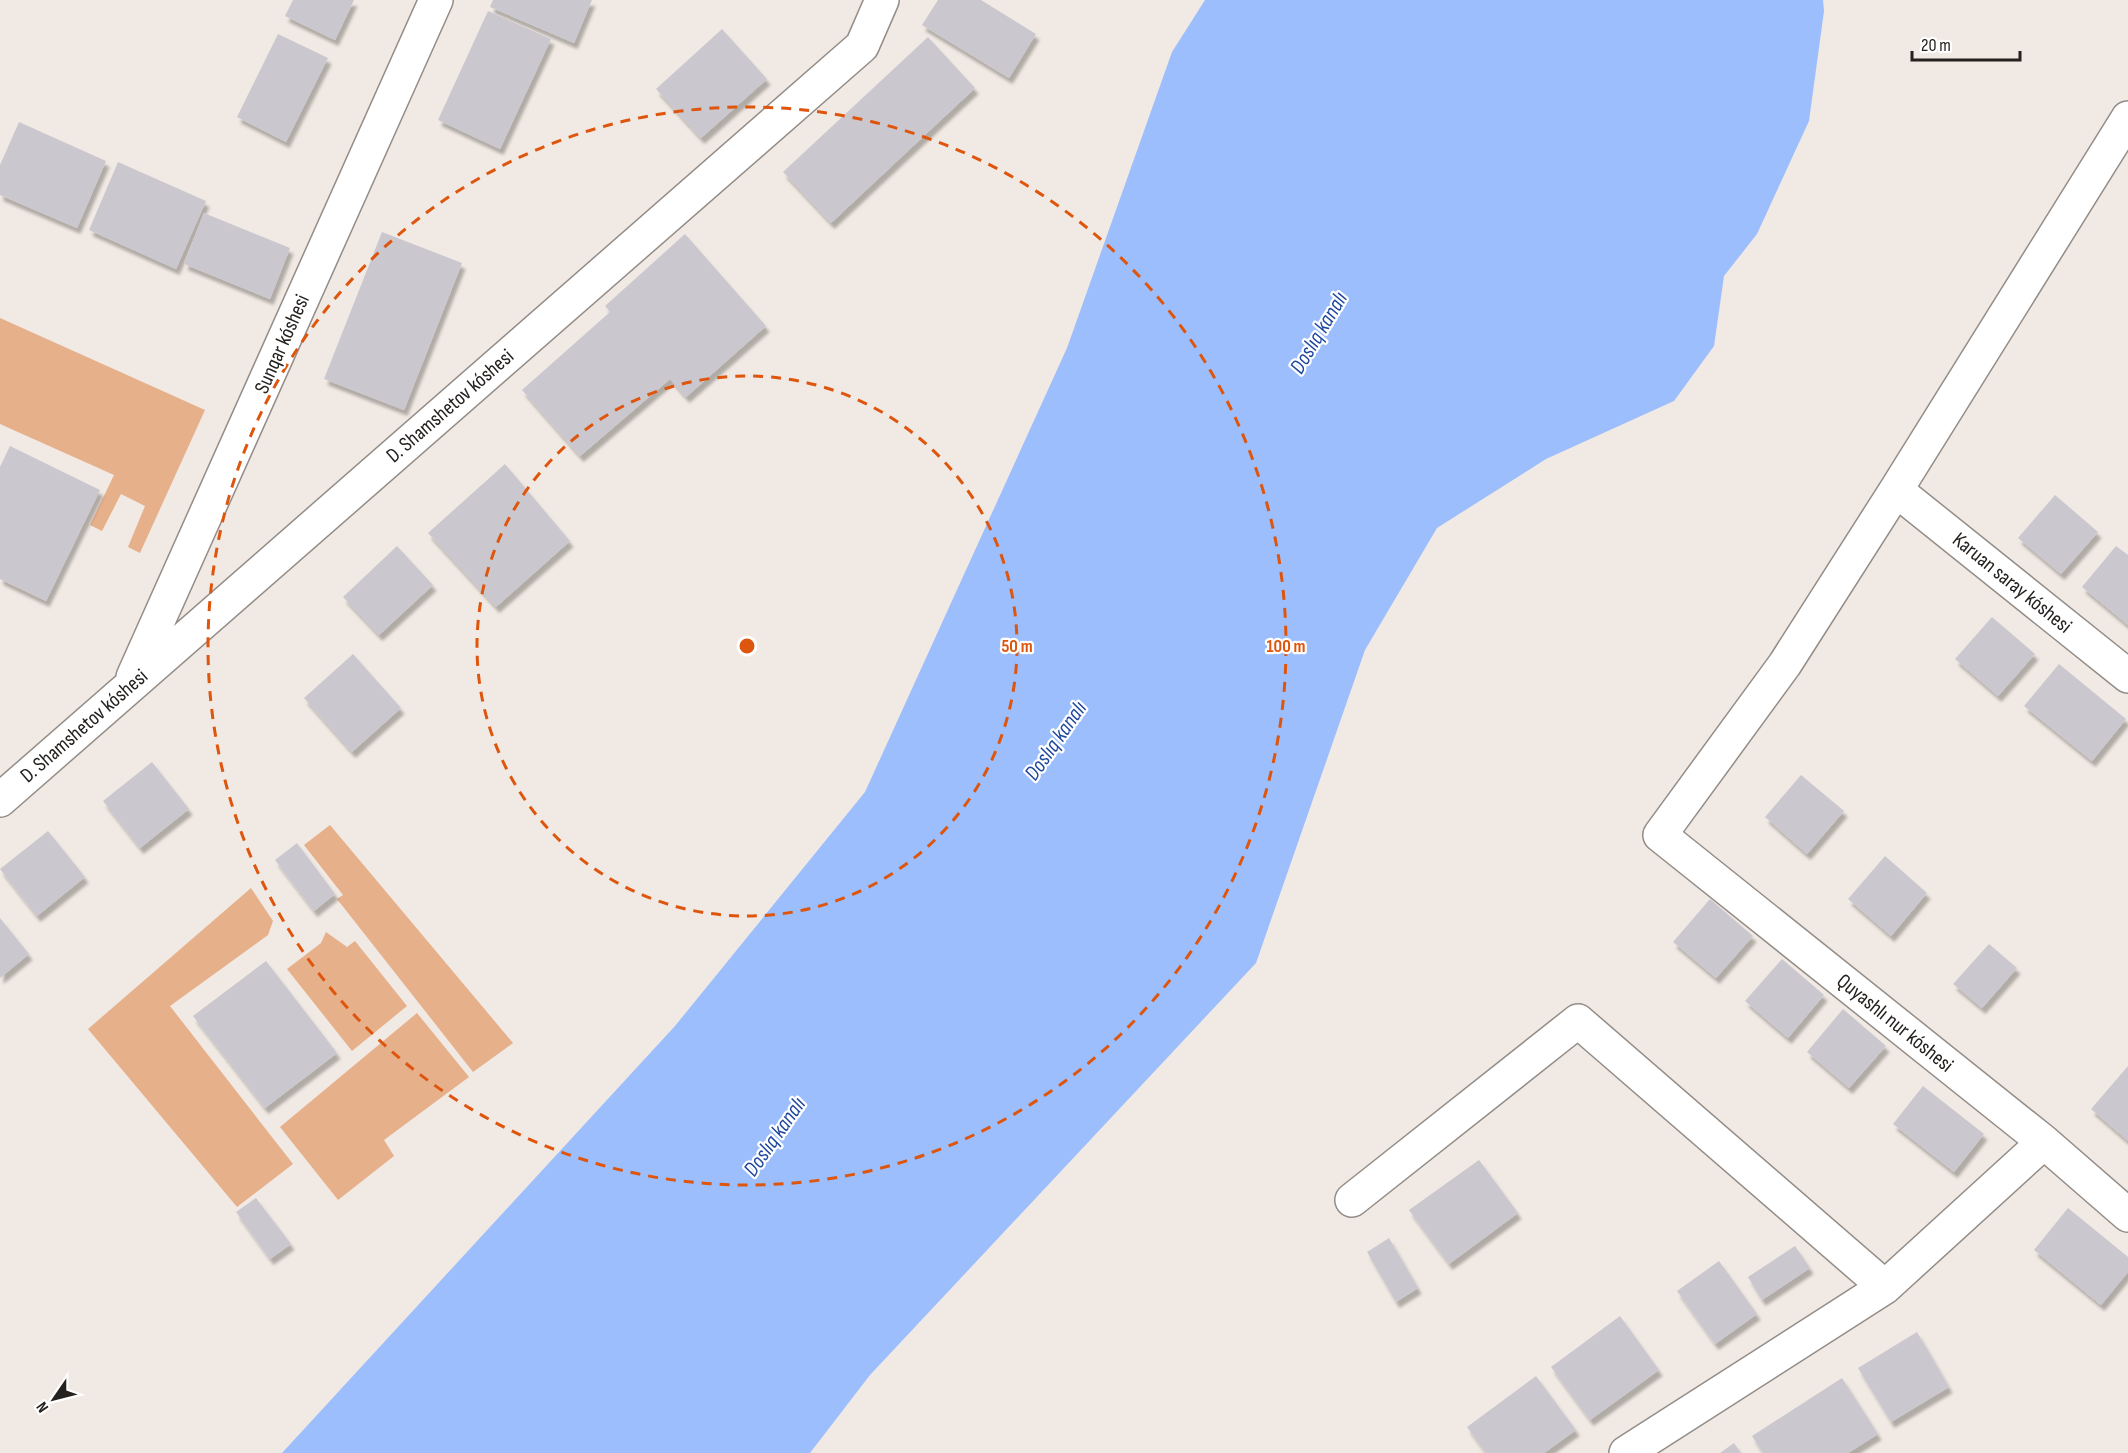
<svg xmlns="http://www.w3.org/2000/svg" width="2128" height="1453" viewBox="0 0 2128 1453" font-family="'Sofia Sans Condensed',sans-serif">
<defs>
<filter id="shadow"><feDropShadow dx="3.5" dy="6" stdDeviation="1.5" flood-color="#0004"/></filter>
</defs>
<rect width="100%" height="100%" fill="#f1e9e3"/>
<path fill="#e6b08b" d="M0,318L205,410L140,553L128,547L145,506L121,494L102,531L90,525L114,475L0,424Z
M330,825L513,1043L473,1072L337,899L343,895L304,845Z
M251,888L273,921L268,935L170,1006L293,1164L237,1207L88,1029Z
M326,932L347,947L355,941L407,1006L352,1051L287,969L321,943Z
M417,1013L469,1077L384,1140L394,1156L338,1200L280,1127Z"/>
<path fill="#9dbefc" d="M1205,0H1823L1824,11L1809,121L1757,234L1724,276L1714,346L1674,401L1546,459L1437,528L1365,650L1256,963L870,1375L810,1453H282L675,1026L865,792L1067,348L1172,52Z"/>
<path fill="#cbc7cf" filter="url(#shadow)" d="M293,0H354L335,40L285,16Z
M493,0H592L574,43L490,7Z
M938,0H981L1036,34L1009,78L922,25Z
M488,11L551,39L500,149L438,120Z
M722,29L767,79L701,138L656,89Z
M278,34L328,58L286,142L237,117Z
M928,37L975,88L831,223L783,172Z
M19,122L106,161L77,228L0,195V165Z
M118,162L206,201L176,269L89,230Z
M204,213L290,248L270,299L184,264Z
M382,232L462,263L404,410L324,379Z
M685,234L766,326L686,397L670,379L580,456L522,390L610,312L605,306Z
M10,446L100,490L46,601L0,579V467Z
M505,464L570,541L496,607L428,533Z
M2055,495L2098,532L2061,574L2018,538Z
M397,546L433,585L379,635L343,597Z
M2116,546L2128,555V625L2082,587Z
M1992,617L2035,654L1998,696L1955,659Z
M353,654L401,708L352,752L304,698Z
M2059,664L2126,719L2092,761L2024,706Z
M152,762L189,809L140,848L103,801Z
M1801,775L1844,811L1807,854L1765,817Z
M48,831L85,877L37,916L0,869Z
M297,843L335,894L314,911L275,860Z
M1885,856L1927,893L1891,936L1848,899Z
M1710,899L1753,936L1716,978L1673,942Z
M0,918L29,954L0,978Z
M1989,944L2017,968L1982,1008L1953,984Z
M1782,959L1824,995L1788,1038L1745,1001Z
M266,961L337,1053L265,1108L193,1016Z
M1843,1009L1886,1046L1849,1088L1807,1052Z
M2128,1066V1141L2091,1109Z
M1923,1086L1984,1134L1954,1172L1893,1124Z
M1479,1160L1518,1213L1449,1264L1409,1210Z
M256,1198L291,1244L270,1259L236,1212Z
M2068,1208L2128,1257V1272L2101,1305L2034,1250Z
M1389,1238L1418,1288L1396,1302L1367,1252Z
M1795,1246L1810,1268L1762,1300L1748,1277Z
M1719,1261L1757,1314L1715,1344L1677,1291Z
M1620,1316L1659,1370L1590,1420L1551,1367Z
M1917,1332L1949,1387L1891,1422L1858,1368Z
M1536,1376L1576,1430L1544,1453H1486L1467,1427Z
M1842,1378L1878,1434L1848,1453H1763L1752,1436Z
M1734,1443L1741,1453H1720Z"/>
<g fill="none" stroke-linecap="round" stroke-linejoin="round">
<defs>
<path id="minor" d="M2128,118L1896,490L1785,664L1660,835L2044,1142L2128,1215
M1896,490L2128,676
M133,677L436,0
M0,800L862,46L882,0
M1352,1200L1578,1021L1885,1287
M1626,1453L1885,1287L2044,1142"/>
</defs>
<use href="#minor" stroke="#938c87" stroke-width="36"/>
<use href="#minor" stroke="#fff" stroke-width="33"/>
</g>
<g fill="none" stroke="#de560d" stroke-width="3" stroke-dasharray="10 8">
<circle cx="747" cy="646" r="270"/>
<circle cx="747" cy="646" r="539"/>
</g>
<g text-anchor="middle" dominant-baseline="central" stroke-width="4.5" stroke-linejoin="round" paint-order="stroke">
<g font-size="21" fill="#24211f" stroke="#fff">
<text transform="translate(282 344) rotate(-66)">Sunqar kóshesi</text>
<text transform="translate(450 406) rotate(-41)">D. Shamshetov kóshesi</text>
<text transform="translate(2012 583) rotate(39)">Karuan saray kóshesi</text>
<text transform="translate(84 726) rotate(-41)">D. Shamshetov kóshesi</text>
<text transform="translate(1895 1023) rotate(39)">Quyashlı nur kóshesi</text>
</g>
<g font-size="22" font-style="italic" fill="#1f479f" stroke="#fff">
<text transform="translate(1319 333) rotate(-59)">Doslıq kanalı</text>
<text transform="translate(1056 741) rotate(-55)">Doslıq kanalı</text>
<text transform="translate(775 1137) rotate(-55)">Doslıq kanalı</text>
</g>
</g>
<circle cx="747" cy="646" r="9" fill="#de560d" stroke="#fff" stroke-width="3"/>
<g font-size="18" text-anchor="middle" font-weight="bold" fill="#de560d" stroke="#fff" stroke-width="4.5" stroke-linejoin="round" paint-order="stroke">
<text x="1017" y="652">50 m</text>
<text x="1286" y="652">100 m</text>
</g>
<g transform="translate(54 1399) rotate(235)" stroke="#ffffff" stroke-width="4.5" paint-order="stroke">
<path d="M0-4.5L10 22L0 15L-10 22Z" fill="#24211f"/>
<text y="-9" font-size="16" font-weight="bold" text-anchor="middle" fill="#24211f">N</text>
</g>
<path d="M1912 51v9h108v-9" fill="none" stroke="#24211f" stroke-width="3"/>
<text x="1921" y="51" font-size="18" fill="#24211f" stroke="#ffffff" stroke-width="4.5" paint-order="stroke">20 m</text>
</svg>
